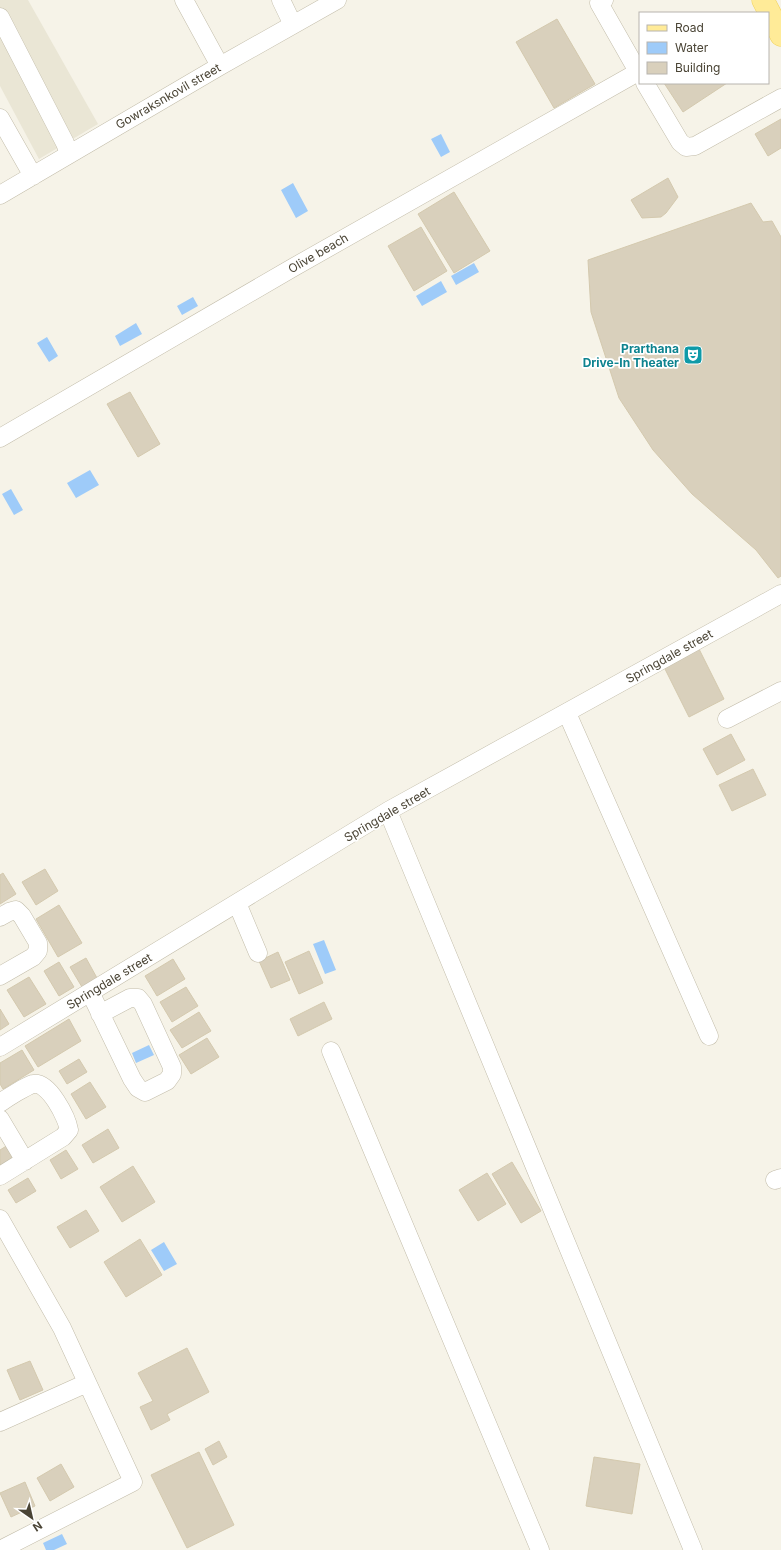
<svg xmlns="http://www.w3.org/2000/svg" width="781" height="1550" viewBox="0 0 781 1550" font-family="Inter,sans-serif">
<rect width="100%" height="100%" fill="#f6f3e8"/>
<path fill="#eae6d5" d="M0,0H28L98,124L39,159L0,86Z"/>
<path fill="#9ecbf9" d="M441,134L450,152L441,157L431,139Z
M293,183L308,211L296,218L281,190Z
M474,263L479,272L456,285L451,276Z
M441,281L447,292L422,306L416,296Z
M193,297L198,306L182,315L177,306Z
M136,323L142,334L120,346L115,336Z
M47,337L58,356L49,362L37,343Z
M90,470L99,485L76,498L67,483Z
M11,489L23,510L14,515L2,494Z
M324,940L336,970L325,974L313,944Z
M149,1045L154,1055L136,1063L132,1053Z
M164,1242L177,1264L164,1271L151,1250Z
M62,1534L67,1544L54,1550H46L43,1543Z"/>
<path fill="#d9d0bc" stroke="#d4c9ae" d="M557,19L595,84L554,108L516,42Z
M664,83H727L683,112Z
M781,119V148L768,156L755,134Z
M668,178L678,197L666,213L661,217L642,218L631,200Z
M454,192L490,251L454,273L418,214Z
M751,203L763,222L772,221L781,237V576L778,578L756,550L692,494L653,450L619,398L591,312L588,260Z
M421,227L447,271L414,291L388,246Z
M130,392L160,444L138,457L107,404Z
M697,645L724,699L689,717L662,663Z
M731,734L745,760L717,775L703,749Z
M753,769L766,795L732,811L719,785Z
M45,869L58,891L36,905L22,882Z
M3,873L16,894L0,904V875Z
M59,905L82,943L58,957L36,919Z
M309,951L323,983L299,994L285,962Z
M278,952L290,980L271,988L259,961Z
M86,958L97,978L82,987L70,967Z
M173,959L185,979L157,996L145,976Z
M59,962L74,987L59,996L44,971Z
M29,977L46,1004L24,1017L7,990Z
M186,987L198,1006L172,1022L160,1002Z
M324,1002L332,1019L298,1036L290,1019Z
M0,1009L9,1024L0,1030Z
M199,1012L211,1031L182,1048L170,1030Z
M69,1019L81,1041L38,1067L25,1046Z
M207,1038L219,1057L191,1074L179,1055Z
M22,1050L34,1070L3,1089L0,1084V1063Z
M79,1059L87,1072L67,1084L59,1071Z
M90,1082L106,1107L86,1119L71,1094Z
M108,1129L119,1148L93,1163L82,1145Z
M8,1145L15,1157L0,1166V1150Z
M66,1150L78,1169L61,1179L50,1160Z
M512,1162L541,1211L521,1223L492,1174Z
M133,1166L155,1202L122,1222L100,1187Z
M487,1173L506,1204L478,1221L459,1190Z
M28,1178L36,1191L16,1203L8,1190Z
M86,1210L99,1231L70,1248L57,1227Z
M140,1239L162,1275L126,1297L104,1262Z
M187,1348L209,1392L167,1414L170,1420L151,1430L140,1407L153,1401L138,1373Z
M30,1361L43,1390L20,1400L7,1370Z
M219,1441L227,1457L213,1465L205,1449Z
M199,1452L234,1525L187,1548L151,1475Z
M594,1457L640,1464L632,1514L586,1506Z
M61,1464L74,1487L50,1501L37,1478Z
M25,1482L35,1506L11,1517L0,1493Z"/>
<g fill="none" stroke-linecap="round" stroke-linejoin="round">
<defs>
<path id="minor" d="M184,0L220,66
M281,0L293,25
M604,0L599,3L640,75
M0,17L65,143L69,154
M645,83L680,142L686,147L695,146L781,98
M0,118L33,176
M0,195L220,66L337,0
M0,438L294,267L638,72
M567,713L709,1036
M727,719L781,691
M388,811L693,1550
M237,903L258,953
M0,917L9,912L16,910L22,916L38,943V951L33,957L0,976
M90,992L132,1079L138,1088L145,1092L167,1081L172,1074V1067L143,1004L138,998H130L100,1014
M0,1047L388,811L781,594
M331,1051L540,1550
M0,1103C7,1098 26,1086 33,1084C49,1081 67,1118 69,1130L63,1137L0,1176
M0,1119L25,1161
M775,1180L781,1178
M0,1219L62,1328L133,1482L0,1550
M0,1422L87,1383"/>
<path id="major" d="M763,0L781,35"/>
</defs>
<use href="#minor" stroke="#c2bca9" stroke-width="19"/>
<use href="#major" stroke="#f1d25a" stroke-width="23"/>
<use href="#minor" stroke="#fff" stroke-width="18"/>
<use href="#major" stroke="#ffeb98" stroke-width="22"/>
</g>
<defs>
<symbol id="theatre-square" viewBox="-11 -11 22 22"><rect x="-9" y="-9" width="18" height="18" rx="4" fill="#0f9aa8" stroke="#fff"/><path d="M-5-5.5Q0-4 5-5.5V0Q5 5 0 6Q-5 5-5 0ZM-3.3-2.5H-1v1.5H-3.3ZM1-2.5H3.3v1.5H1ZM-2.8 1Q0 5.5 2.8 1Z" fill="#fff"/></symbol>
</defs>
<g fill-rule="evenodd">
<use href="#theatre-square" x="682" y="344" width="22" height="22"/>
</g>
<g text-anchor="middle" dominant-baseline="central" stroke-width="3.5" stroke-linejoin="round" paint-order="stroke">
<g font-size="12" fill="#4a4435" stroke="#fff">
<text transform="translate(168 96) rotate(-30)">Gowraksnkovil street</text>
<text transform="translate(318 253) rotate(-30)">Olive beach</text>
<text transform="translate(669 656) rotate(-29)">Springdale street</text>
<text transform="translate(387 814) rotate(-30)">Springdale street</text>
<text transform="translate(109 981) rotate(-31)">Springdale street</text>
</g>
<g font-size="12" font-weight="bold" fill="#0d838f" stroke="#fff" text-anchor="end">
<text x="679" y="348">Prarthana<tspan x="679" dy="14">Drive-In Theater</tspan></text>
</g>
</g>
<rect x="639" y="12" width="130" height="72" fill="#ffffff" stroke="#b7b4ae"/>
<rect x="647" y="25" width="20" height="6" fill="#ffeb98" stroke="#b7b4ae"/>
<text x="675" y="32" font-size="12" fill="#4a4435">Road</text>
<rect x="647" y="42" width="20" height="12" fill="#9ecbf9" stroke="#b7b4ae"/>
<text x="675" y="52" font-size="12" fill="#4a4435">Water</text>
<rect x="647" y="62" width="20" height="12" fill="#d9d0bc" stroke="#b7b4ae"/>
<text x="675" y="72" font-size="12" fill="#4a4435">Building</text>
<g transform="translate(32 1518) rotate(146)" stroke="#ffffff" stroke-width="3" paint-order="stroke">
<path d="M0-3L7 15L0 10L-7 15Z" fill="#4a4435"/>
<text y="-6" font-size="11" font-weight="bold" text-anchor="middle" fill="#4a4435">N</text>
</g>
</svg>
